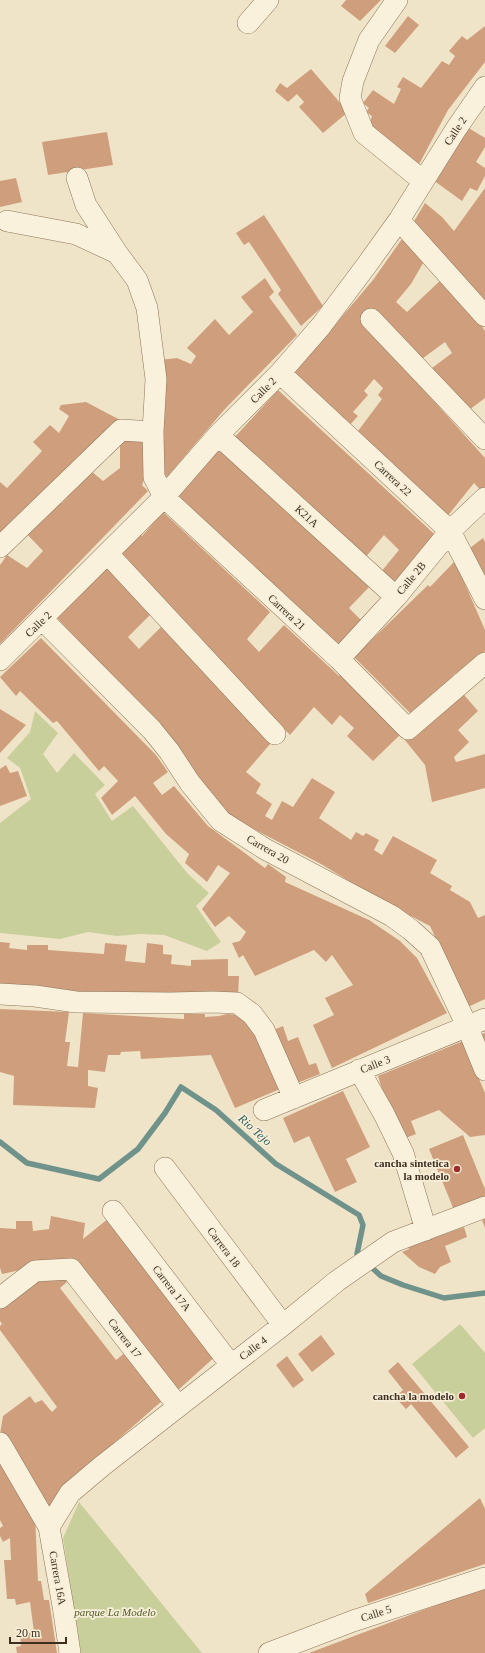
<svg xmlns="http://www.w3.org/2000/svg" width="485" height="1653" viewBox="0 0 485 1653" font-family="Georgia,serif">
<rect width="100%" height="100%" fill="#f0e4c8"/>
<path fill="#c9cf9b" d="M35,711L58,733L43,754L57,773L74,753L105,785L95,794L112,821L133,806L188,874L209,893L196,906L221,942L207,951L164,935L141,934L117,936L88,932L60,939L0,933V823L31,799L20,768L7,758L30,732Z
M460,1324L485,1353V1428L473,1438L412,1364Z
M79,1502L202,1653H81L63,1538Z"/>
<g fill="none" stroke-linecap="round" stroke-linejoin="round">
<path stroke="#6f938a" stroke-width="5.5" d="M0,1142L27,1163L99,1179L138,1149L165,1113L181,1087L216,1110L276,1164L359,1215L363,1225L357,1254L381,1276L403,1285L444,1298L485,1293"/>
</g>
<path fill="#cf9f7d" d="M346,0H381L360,21L341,6Z
M408,16L419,25L395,53L385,46Z
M485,26V62L448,110L417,168L369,125L372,116L366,112L369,108L363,103L373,90L394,104L401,89L397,87L403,77L421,88L442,61L449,65L455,56L449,51L462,36L467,40Z
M311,69L348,112L323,133L299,107L304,102L297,94L288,102L275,91L280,83L287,88Z
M467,127L485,138V147L476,162L485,168V176L477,191L470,188L462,201L433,180Z
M107,132L113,165L48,175L42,142Z
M16,178L22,202L0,207V181Z
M485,188V307L413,223L425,203L442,217L454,231Z
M264,215L323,306L301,326L278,294L281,290L249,242L244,245L236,233Z
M404,236L426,258L411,284L396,302L407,312L444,277L472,310L485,331V398L461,416L428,371L452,353L445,342L415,364L382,343L485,458V495L474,483L446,518L355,435L382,399L378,395L383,388L374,379L364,391L368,395L353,412L358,416L347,428L294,373L373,280Z
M265,278L274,292L269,297L297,335L224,410L167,477L158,469L160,360L177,358L191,364L196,356L187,348L215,319L229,335L253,312L241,297Z
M278,390L444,543L397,588L381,572L399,550L384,535L365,558L233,439Z
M86,402L122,421L0,537V482L7,488L42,451L33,442L50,425L59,433L69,416L59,409L61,405Z
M142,436L147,472L142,485L148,491L0,644V565L7,555L27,568L43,551L25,532L58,499L62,503L91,471L103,481L120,468V440Z
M221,447L371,585L349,608L363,622L340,647L175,500Z
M163,512L270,612L247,639L259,652L284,625L339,676L342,672L402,733L373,761L347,736L354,728L340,715L332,725L314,707L290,735L199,642L201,638L157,592L117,557L140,534L142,536Z
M483,538L485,542V580L470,548Z
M455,561L485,630V651L454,675L414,717L354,657L428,585L430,587Z
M106,567L150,615L128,637L139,649L161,627L271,743L246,772L261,784L256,793L272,804L265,816L272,820L282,801L293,807L312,778L335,792L319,818L351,840L356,832L363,836L366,833L379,840L374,850L382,855L393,836L437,860L430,873L452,886L450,890L470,902L478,918L485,915V999L468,1007L430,926L382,901L321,864L240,822L228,813L197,776L173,741L57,618Z
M41,638L156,755L168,772L153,783L162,795L174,786L208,826L265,868L268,864L286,877L285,882L369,920L400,941L417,958L447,1013L332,1068L313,1025L334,1015L325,998L353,985L332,955L326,962L314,950L255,976L243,955L239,958L232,943L240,941L246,932L229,916L215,927L202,909L230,873L218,865L207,882L185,863L189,854L166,834L135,796L112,815L101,798L118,781L104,766L99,771L57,721L53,723L20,691L16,696L0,677Z
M459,689L478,711L458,730L469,742L454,757L456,762L485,754V788L432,802L425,765L404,739Z
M0,709L26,725L0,753Z
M6,765L10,773L18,771L27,796L0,806V769Z
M0,942L10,943L9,948L27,950V945H48V950L104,954L105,943L127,945L125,961L145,963L147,943L163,945V954L172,955L171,964L191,966V960L228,959V976H239L238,997L0,989Z
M0,1009L69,1012L65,1042H70L67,1066L78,1067L83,1013L184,1019V1014H205V1017L219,1016L227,1014L240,1015L246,1024H250L280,1089L235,1108L211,1055L141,1059L140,1051L121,1052L120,1055H108L105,1072L88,1070V1086L98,1088L95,1108L13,1105L14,1076L0,1072Z
M283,1026L288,1041L298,1037L309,1065L316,1063L320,1074L292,1085L271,1031Z
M485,1033V1042L482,1034Z
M463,1041L485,1093V1135L470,1137L439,1110L411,1121L416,1134L403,1139L386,1102L378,1076Z
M343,1091L370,1147L346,1159L357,1182L335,1192L309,1136L294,1143L283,1118Z
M463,1135L485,1189V1198L454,1210L429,1149Z
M51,1216L85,1223L83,1239L109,1218L217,1355L177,1391L63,1261L2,1274L0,1268V1228L16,1229V1221H32L33,1231L49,1229Z
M485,1219V1228L482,1220Z
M464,1227L467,1237L445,1246L451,1262L440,1267L435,1274L419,1267L402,1252L409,1249L408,1247Z
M61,1274L67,1282L60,1288L116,1360L126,1352L163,1400L66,1485L47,1509L0,1434L3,1416L30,1396L35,1403L42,1400L52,1412L57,1407L0,1330V1326L2,1324L0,1321V1306L39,1276Z
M321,1335L335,1354L312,1372L298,1354Z
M287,1356L304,1380L293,1388L276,1365Z
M398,1362L469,1447L456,1458L411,1404L406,1409L395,1397L403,1390L388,1371Z
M0,1457L35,1516L38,1581H41L44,1600H49L57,1653H17L16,1647L21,1646L20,1634L34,1632L30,1602L16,1605L15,1599H7L4,1560H11L10,1538L3,1542L0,1536V1528L3,1526L0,1520Z
M480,1498L485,1509V1564L368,1603L365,1594Z
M485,1587V1653H309L479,1589Z"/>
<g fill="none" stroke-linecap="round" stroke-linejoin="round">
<defs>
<path id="minor" d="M397,0L369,40L353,81L350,98L364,133L423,181
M248,23L268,0
M77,178L86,205L117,253
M399,220L485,316
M7,221L76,234L117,253L137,280L147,308L156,379L153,432L154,477L164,497L339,659L408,729L485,663
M371,319L485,439
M280,373L450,531L485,599
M218,435L396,597
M0,547L121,430L153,432
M108,554L275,734
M42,619L152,730L169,751L190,783L221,821L265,849L392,916L411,930L430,947L467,1026L485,1070
M339,659L396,597L450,531L485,498
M0,660L164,497L218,435L280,373L321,326L366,266L399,220L456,129L485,87
M0,994L35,996L76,1002L170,1003L213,1002L237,1003L252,1014L264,1030L294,1098
M359,1070L384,1114L403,1153L426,1230
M264,1110L485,1019
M165,1168L283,1325
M113,1211L231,1365
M0,1298L35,1271L71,1269L178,1406
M0,1443L49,1527L63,1606L70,1653
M49,1527L70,1493L102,1466L283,1325L337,1281L393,1242L485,1207
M269,1653L353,1621L485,1578"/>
</defs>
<use href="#minor" stroke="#8d765c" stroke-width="22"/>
<use href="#minor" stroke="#faf1dc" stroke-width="21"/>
</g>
<g fill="#9e2a2b" stroke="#f7eed8" stroke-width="1.5">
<circle cx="457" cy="1169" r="4"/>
<circle cx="462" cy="1396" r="4"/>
</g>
<g text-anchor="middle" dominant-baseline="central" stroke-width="3.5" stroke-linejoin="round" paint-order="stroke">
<g font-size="11" fill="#3d2e20" stroke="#f7eed8">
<text transform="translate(455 131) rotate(-57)">Calle 2</text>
<text transform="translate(263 390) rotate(-45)">Calle 2</text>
<text transform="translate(393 478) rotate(43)">Carrera 22</text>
<text transform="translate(307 516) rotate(42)">K21A</text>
<text transform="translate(411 578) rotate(-50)">Calle 2B</text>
<text transform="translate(287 612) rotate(43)">Carrera 21</text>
<text transform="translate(38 624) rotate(-44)">Calle 2</text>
<text transform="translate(268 849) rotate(30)">Carrera 20</text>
<text transform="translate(375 1064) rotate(-22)">Calle 3</text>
<text transform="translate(224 1247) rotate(53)">Carrera 18</text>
<text transform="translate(172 1288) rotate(52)">Carrera 17A</text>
<text transform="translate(125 1338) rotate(52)">Carrera 17</text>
<text transform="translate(253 1348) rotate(-37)">Calle 4</text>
<text transform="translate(58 1578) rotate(80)">Carrera 16A</text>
<text transform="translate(376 1613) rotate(-18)">Calle 5</text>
</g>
<g font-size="11" font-weight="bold" fill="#3d2e20" stroke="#f7eed8" text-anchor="end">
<text x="449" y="1163">cancha sintetica<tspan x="449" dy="13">la modelo</tspan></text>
<text x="454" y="1396">cancha la modelo</text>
</g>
<g font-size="11" font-style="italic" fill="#4d5a26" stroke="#f7eed8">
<text x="115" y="1612">parque La Modelo</text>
</g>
<g font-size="12" font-style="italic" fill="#2f5d5a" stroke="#f7eed8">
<text transform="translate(255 1130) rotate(42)">Rio Tejo</text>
</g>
</g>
<path d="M10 1637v6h56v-6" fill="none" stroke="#3d2e20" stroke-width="2"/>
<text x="16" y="1637" font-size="12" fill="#3d2e20" stroke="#f7eed8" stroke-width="3" paint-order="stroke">20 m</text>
</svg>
